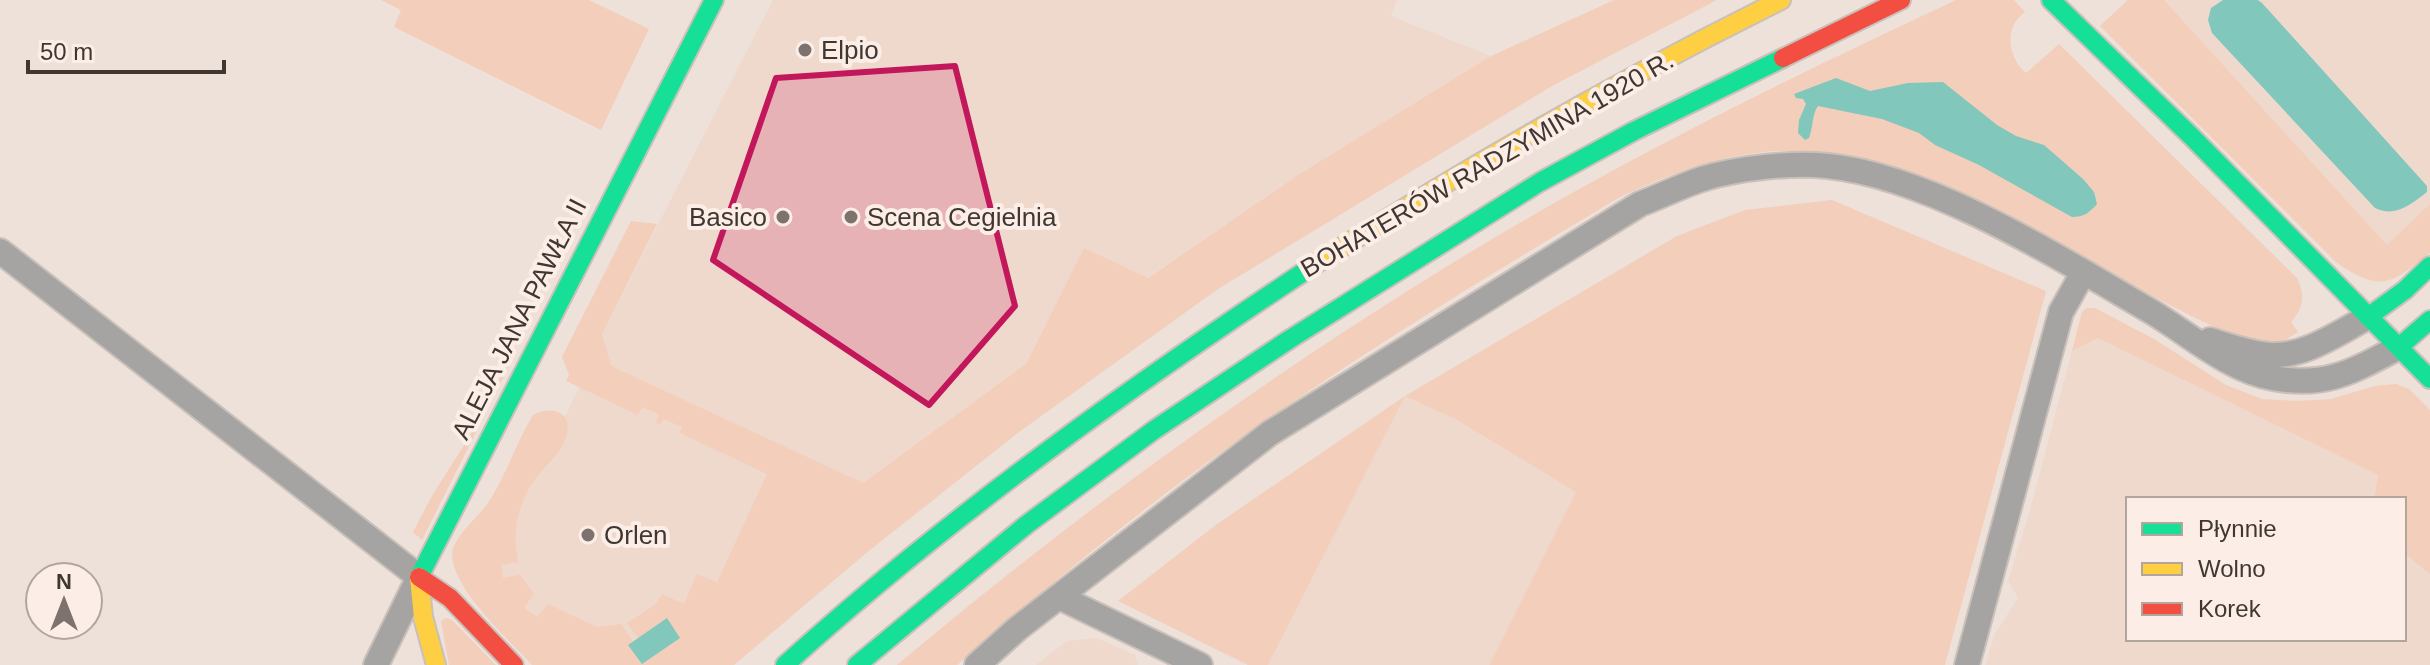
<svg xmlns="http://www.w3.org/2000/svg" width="2430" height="665" viewBox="0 0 2430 665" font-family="Helvetica,sans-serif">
<rect width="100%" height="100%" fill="#ede1da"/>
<path fill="#efd9cd" d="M773,0H1397L1391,16L1491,56L1298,175L1147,278L1084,249L1026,364L863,483L658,665L562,647L484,576L594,359L610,366L602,334Z
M2164,0H2430V204L2387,245Z
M2098,338L2378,475L2374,499H2128V639H2404V553L2430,574V665H1986L1994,635L2018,598L2008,581L2029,514L2072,351Z
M1405,396L1457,420L1576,492L1489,665H1268Z
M1097,638L1135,655L1138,665H1036L1067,641Z"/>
<path fill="#f3ceba" d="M381,0H589L649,29L601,130L394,27L401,10Z
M1614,0H1717L1552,86L1218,289L1019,432L865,554L734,665H532C511,642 440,578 454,546C461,530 478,517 488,503C506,476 516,443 533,415C552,405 574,412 566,437C562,452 549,462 540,473C519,498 511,530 518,562L501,565L503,578L520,575L534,594L524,608L537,617L548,604L597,627L621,624L633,641L629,645L667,619L638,638L627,623L656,604L662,594L684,604L697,574L717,582L767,474L680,433L682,427L664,419L660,425L656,423L659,414L642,407L638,415L566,381L569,375L562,357L631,221L657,224L602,334L611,366L863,483L1026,364L1084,248L1148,278L1298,175L1491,56Z
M1956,0H2014L2025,12C2004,26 2007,57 2026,73L2059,44L2297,278C2305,294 2304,308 2291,322L2298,332C2290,337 2281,344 2271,344C2241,345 2170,305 2142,290C2069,251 1997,207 1920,176C1882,161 1837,152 1796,151C1733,149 1670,173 1615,200C1440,304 1265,412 1106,540C1055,580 1007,623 957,665H897C1074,516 1261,380 1459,259C1618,162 1787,79 1956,0Z
M2128,0H2164L2387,245L2430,204V253C2391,284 2382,293 2337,263L2100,26Z
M1832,200L2046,291L1945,665H1489L1576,492L1457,420L1405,396L1268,665H1248L1118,601L1217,524L1405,396L1677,236L1745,210Z
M2087,308H2095L2154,339L2226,385L2262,399L2298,401L2331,399L2375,386L2396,384L2409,389L2430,410V574L2404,553V499H2374L2378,475L2098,338L2072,351L2082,312Z
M509,361L511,362L422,540L413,532L433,494L468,439Z
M446,618L452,620L496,665H449L441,621Z"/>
<path fill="#81c7bb" d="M2223,0H2258L2262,3L2427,186V192C2411,204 2395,218 2375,208L2212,33L2208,20L2211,8Z
M1836,78L1870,91L1908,83L1943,82L1997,125L2016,136L2044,145L2083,179L2094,192L2097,204C2089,213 2084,217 2072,217L1979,165L1935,145L1919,133L1882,119L1818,106C1812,114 1813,128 1809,138L1805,140L1798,133L1799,120L1806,104L1803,99L1796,98L1794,94Z
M667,618L680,638L642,664L628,645Z"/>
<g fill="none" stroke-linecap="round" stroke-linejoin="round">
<defs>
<path id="street" d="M0,251L419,577L376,665
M2210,340C2229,346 2249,353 2270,355C2305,357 2338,333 2368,317
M1059,597L1200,665
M977,665L1017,629L1270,433L1640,204C1661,196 1681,186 1702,179C1737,168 1792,162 1828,166C1933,177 2061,259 2152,312C2190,335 2229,370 2273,378C2327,388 2353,371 2399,347
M1967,665L2061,312L2083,273"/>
<path id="fast" d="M2051,0L2192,137L2430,379
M2368,317L2405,290L2430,266
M2399,347L2430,320
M419,577L714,0
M785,665C949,516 1140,379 1325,258
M857,665L1026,525L1154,430L1290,339L1540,182L1634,131L1783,58"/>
<path id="slow" d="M1325,258C1473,163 1624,78 1781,0
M419,577L423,617L436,665"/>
<path id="jam" d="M1783,58L1901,0
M419,577L450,598L514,665"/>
</defs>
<use href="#street" stroke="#c9c0ba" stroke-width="28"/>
<use href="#fast" stroke="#c9c0ba" stroke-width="22"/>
<use href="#slow" stroke="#c9c0ba" stroke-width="22"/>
<use href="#jam" stroke="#c9c0ba" stroke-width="22"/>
<use href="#street" stroke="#a5a4a2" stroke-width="24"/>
<use href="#fast" stroke="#16e098" stroke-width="18"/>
<use href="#slow" stroke="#ffcf43" stroke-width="18"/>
<use href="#jam" stroke="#f24e42" stroke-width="18"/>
</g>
<path fill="#c2185b" fill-opacity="0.2" stroke="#c2185b" stroke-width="6" stroke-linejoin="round" d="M955,66L1015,306L929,405L713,260L776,78Z"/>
<g fill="#7d726d" stroke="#fceee6" stroke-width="3">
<circle cx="805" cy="50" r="8"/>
<circle cx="783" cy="217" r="8"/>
<circle cx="851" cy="217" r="8"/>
<circle cx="588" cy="535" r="8"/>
</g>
<g text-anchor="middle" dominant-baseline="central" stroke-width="8" stroke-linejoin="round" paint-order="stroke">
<g font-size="26" fill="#403733" stroke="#fceee6" text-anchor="start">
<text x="821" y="50">Elpio</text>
<text x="767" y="217" text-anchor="end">Basico</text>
<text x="867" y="217">Scena Cegielnia</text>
<text x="604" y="535">Orlen</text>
</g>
<g font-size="26" fill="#403733" stroke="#fceee6">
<text transform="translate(1487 164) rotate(-30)">BOHATERÓW RADZYMINA 1920 R.</text>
<text transform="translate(519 319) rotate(-63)">ALEJA JANA PAWŁA II</text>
</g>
</g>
<rect x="2126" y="497" width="280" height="144" fill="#fceee6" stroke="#b1a59e" stroke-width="2"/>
<rect x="2142" y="523" width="40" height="12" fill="#16e098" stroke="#b1a59e" stroke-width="2"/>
<text x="2198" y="537" font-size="24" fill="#403733">Płynnie</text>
<rect x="2142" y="563" width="40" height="12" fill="#ffcf43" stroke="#b1a59e" stroke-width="2"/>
<text x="2198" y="577" font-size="24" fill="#403733">Wolno</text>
<rect x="2142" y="603" width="40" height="12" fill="#f24e42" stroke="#b1a59e" stroke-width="2"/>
<text x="2198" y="617" font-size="24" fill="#403733">Korek</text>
<g transform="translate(64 601)"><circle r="38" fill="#fceee6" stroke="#b1a59e" stroke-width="2"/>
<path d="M0-6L14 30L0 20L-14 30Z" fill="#7d726d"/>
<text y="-12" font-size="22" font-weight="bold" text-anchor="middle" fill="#403733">N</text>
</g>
<path d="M28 60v12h196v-12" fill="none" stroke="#403733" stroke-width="4"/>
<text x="40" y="60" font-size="24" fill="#403733" stroke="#fceee6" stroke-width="6" paint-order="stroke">50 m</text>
</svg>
